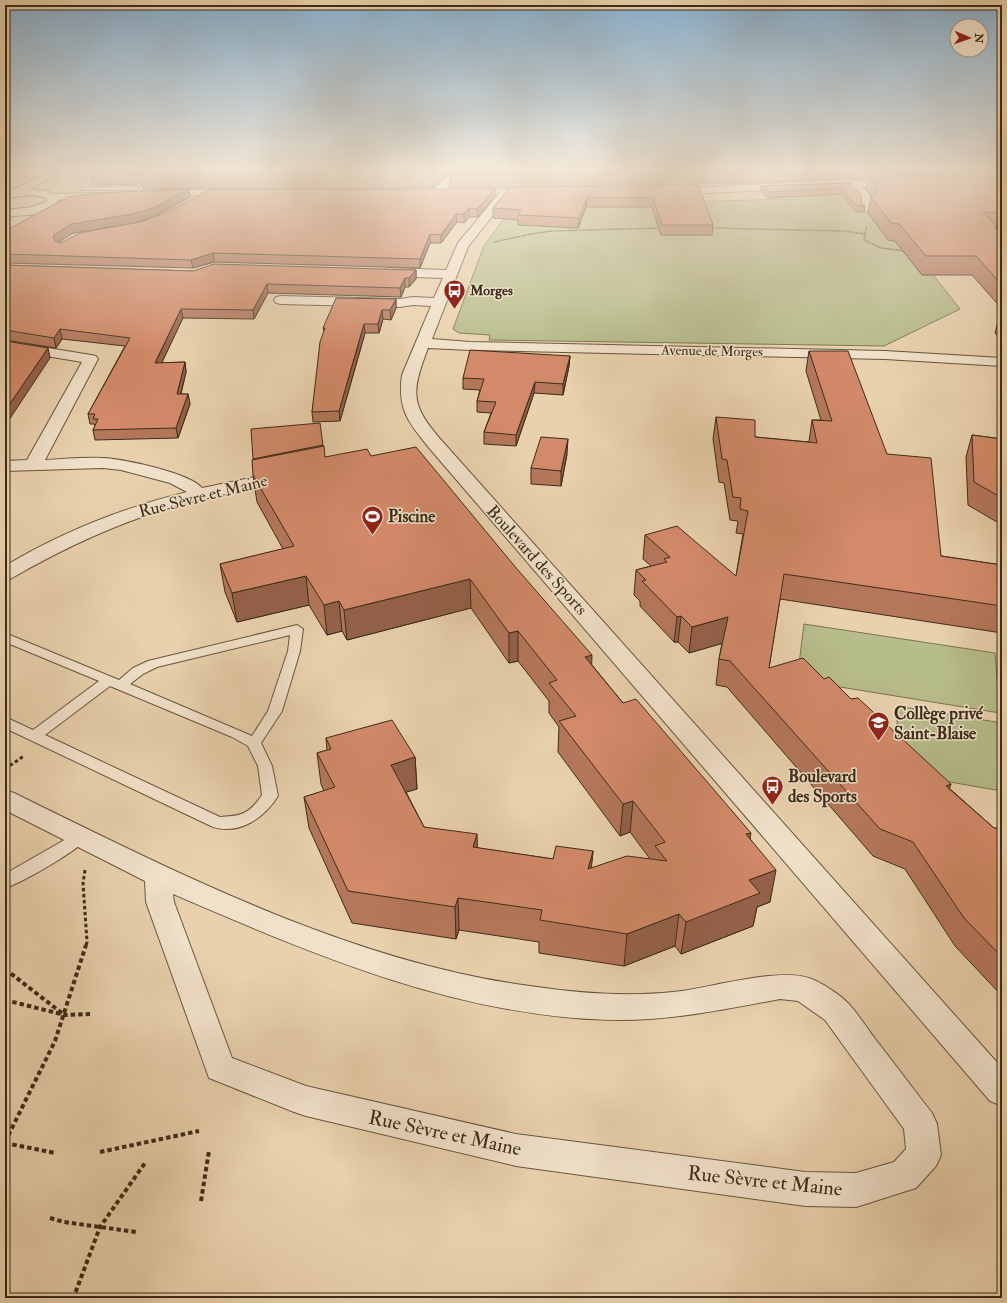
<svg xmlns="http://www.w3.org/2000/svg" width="1007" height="1303" viewBox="0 0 1007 1303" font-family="'IM FELL Double Pica',serif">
<rect width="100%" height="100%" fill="#e9d1ad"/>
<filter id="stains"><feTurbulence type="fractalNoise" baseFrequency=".005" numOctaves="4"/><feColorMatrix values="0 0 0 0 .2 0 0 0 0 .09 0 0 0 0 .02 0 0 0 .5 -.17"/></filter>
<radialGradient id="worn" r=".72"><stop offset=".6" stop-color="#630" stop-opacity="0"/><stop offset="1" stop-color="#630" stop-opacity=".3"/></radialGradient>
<path fill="#b6bc8a" stroke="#7a7451" d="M840,186L888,210L906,241L960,309L884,346L489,340L490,335L459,333L453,329L484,246L510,210L671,202L798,199L789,189Z
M804,624L995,653L1000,713L797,680Z
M897,706L1002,723V791L897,773Z"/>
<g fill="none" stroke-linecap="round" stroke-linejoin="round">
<defs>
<path id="service" d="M106,169H115L90,182L87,187L136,186L139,188L136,190H81L85,180Z
M297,625L303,629L300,651L282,711L261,743L272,766L278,796C264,818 240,835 213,827L5,728V717L33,730L99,681L5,642V633L119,680L133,668L148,661ZM290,635L288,651L268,711L252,736L130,684L143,674L157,667ZM110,686L232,737L248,746L258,766L262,795C249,814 242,816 220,817L45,735Z
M80,831L86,833L88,837C81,849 20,884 5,888V874Z"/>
<path id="minor" d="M455,169H466L441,194H433L432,192L433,190Z
M843,180L897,182L902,185L897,188L863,187L872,198L873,209L867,212L861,209L862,199L850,186L670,195L665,192L670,189Z
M967,186L1002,188V194L963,191L962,189Z
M235,189L240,192L239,194L160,196L155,193L160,190Z
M506,189L511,192L468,247L432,339L470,342L885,351L1002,358V366L885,359L470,350L428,348C411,393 410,404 442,441L1002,1068V1106L990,1101L430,449C409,423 397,410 402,375L431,306L413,305L400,307L281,304L276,303L274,300L276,297L281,296L400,299L413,297L434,298L443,278L387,276L381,272L387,268L446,270L458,243L502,190Z
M101,193L105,194L106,196L105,198L52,200L47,197L52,194Z
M5,341L91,355L96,356L98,359L45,460C64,459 84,457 103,458C124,459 190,473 202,488L284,471L290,472L293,476L290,480C250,490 209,496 169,508C113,525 62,549 12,578L5,580V566C62,532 122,508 187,492L170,483L121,470L103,468L5,471V461L27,460L82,362L5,349Z
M5,790L14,793C175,872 350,962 530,986C577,993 626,997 673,992C708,989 783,965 814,980C825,985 840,995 848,1003C858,1014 867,1028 876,1040C895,1064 913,1089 932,1113L937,1124L941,1155L936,1166L916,1188L856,1207L805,1206L516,1166L306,1116L294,1112L209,1078L146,902L145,881L5,810ZM173,894C315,955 463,1019 620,1020C674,1020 727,1009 780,999L798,1001L825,1020L904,1129L906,1149L894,1162L856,1173L805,1172L516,1134L306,1086L232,1058L174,902Z"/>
<path id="secondary" d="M52,169H66L30,189L48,191L59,199C49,216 24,216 5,216V210L32,207L47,201L46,198L31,195L5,198V192L11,191Z"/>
</defs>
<use href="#service" stroke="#68553d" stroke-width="2"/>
<use href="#minor" stroke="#68553d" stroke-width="2"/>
<use href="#secondary" stroke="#3d2c18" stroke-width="2"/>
<path stroke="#3d2c18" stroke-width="1.5" stroke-dasharray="1.5 1" stroke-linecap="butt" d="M711,228L844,231L865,234L867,226
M865,234L864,240L881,248L906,251
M494,242L531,234L552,231L662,228"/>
<path stroke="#3d2c18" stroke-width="3" stroke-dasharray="3.5 2.5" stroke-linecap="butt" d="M5,769L24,756
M85,870L83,883L87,942L86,946"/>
<path stroke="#3d2c18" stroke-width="4" stroke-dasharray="4.5 3" stroke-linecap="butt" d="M5,969L63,1014
M5,1000L65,1015L90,1014
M5,1142L55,1041L86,945
M5,1143L55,1153
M100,1152L199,1131
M201,1201L209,1151
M50,1218L64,1222L136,1232
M71,1298L76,1291L100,1227L145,1163"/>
<use href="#service" fill="#f1e1ca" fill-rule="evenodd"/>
<use href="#minor" fill="#f1e1ca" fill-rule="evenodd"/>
<use href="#secondary" fill="#f1e1ca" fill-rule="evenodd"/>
</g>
<path fill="#b5775b" stroke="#3d2c18" d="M90,169H1002V187H997V200L1002,203V230H998L997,231L1002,235V309L972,275H922L895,241L888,240L868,213L871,197L872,196L866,189L868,180L843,178L750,183H694V185L713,225L712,235H661L652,207H586L578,228L518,225V220L493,218V208L509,188H450V172L433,188L143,189L141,181L135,185L93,184Z
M850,183L861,204L865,206L864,212H856L841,194L769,198L761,192V186Z
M188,189L190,197L157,215L135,223L73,233L59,242L61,243L495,196L478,217H469L464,223L457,222L441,243H430L420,268L214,262L193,268L5,263V231Z
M5,265L193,271L416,270V279L409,287H405L401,297L268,293L254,319L183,318L161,363L185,362L186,372L181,394H188L190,404L178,438L95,440L93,430L95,426L94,424H90L88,414L125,346L62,339L56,348L5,340Z
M396,299V308L391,320L383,319L379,333H365L340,421L313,422L312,412L324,331L323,328Z
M1000,313H1002V341L995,333Z
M809,351L887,454L941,556L1002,565V633L780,599L769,668L824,679L851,699L949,788L994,828L1002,829V996L955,946L905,869L873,856L727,687L716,685L719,659L722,643L689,653L678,642H674L640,606V601L634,595L636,570L651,566L643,559L645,535L736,576L743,534L736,533L738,521L730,520L724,483L719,482L713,439L716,417L755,437L809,442L812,420H821L806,371Z
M570,356L569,366L563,395L534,393L516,446L484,444V432L491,413L477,412V401L480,390L463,389V378Z
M972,435L1002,439V525L968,505L966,457Z
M567,454L561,486L531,484V468Z
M371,456L592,665L623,703L750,838L770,902L757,907L753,926L681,954L675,946L624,966L539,953V942L459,930L456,939L352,923L309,828L304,797L324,791L321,784L317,753L327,750L326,738L415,757L417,789L406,792L424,827L478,848L553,859L593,851L591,868L650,859L630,832L620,836L558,752L559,727L549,713V701L518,661L509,663L471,608L347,640L342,631L327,635L309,605L237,622L225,592L220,564L283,549L257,502L253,475L325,457Z"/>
<path fill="#94614a" stroke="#3d2c18" d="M5,169H11V171L5,175Z
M132,169H183L140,173L141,181L135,185Z
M435,169H453L433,188V172Z
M188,189L190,197L157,215L135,223L73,233L55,245L53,236L71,224Z
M495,189V196L478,217L477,209Z
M587,198L586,207L578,228L579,218Z
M469,208V217L464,223V214Z
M456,214L457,222L441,243V235Z
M430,234V243L420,268V259Z
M213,253L214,262L193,268L191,260Z
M416,270V279L409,287V278Z
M405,278V287L401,297L400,288Z
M267,284L268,293L254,319L253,310Z
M396,299V308L391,320L390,310Z
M181,309L183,318L157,373L155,363Z
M382,310L383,319L379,333L378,324Z
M364,324L365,333L340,421L339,411Z
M60,329L62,339L56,348L54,338Z
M48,348L50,358L5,426V411Z
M570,356L569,366L563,395V384Z
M185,362L186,372L178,404L177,394Z
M535,382L534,393L516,446V435Z
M188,394L190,404L178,438L176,428Z
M568,439L567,454L561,486V471Z
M323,445L325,460L255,474L253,459Z
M306,576L309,605L237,622L232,593Z
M470,579L471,608L347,640L344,610Z
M339,601L342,631L327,635L324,605Z
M681,616L678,642H674L677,617Z
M728,617L724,643L689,653L692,627Z
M518,631V661L509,663V633Z
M592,655L591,685L585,657Z
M415,757L417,789L393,796L391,765Z
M951,784L942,811L946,786Z
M633,801L630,832L620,836L623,804Z
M751,833L745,865L746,834Z
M477,834L478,866L473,847Z
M593,851L590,883L588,869Z
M776,870L770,902L757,907L753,926L681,954L686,922L749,880Z
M458,898L459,930L456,939L455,907Z
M679,914L675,946L624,966L627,934Z"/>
<path fill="#d38a6a" stroke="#3d2c18" d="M435,169L433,172L140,173L145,169Z
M452,169H695V170L664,172H450Z
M973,169H1002V171Z
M869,173L997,179V200L1002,203V213L983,212L998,227H994L1002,235V285L976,256H926L899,224L891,223L871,197L877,192L876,182Z
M850,183L861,194V204L865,206H857L842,188L770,192L761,186Z
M698,185L713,225H662L653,198H587L579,218L518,215L521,210L493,208L510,187Z
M188,189L156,207L133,214L71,224L53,236L55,241L61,243L80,233L140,222L165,213L211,189H495L477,209L469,208L464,214H456L441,235L430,234L420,259L213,253L191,260L5,254V231L68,197L100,193Z
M214,264L416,270L409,278H405L400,288L267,284L253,310L181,309L155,363L185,362L177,394H188L176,428L93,430L98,419H93L95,414H88L130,338L60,329L54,338L5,330V265L193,271Z
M336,298L396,299L390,310H382L378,324H364L339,411L312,412L320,342L325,328H323Z
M5,341L48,348L5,411Z
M470,350L570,356L563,384L535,382L516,435L484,432L496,402L477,401L484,379L463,378Z
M809,351H848L887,454L931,458L941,556L1002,565V606L784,574L769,668L803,658L824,679L829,677L851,699L858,698L951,784L946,786L994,828L1002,829V957L964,918L913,842L880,829L730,661L719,659L728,617L692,627L681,616L677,617L642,581L646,580L636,570L667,562L664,559L670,557L645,535L677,526L736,576L748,511L740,509L741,498L733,497L727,460L722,459L716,417L755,420V437L817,443L812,420L832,421Z
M320,423L323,445L253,459L251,429Z
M972,435L1002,439V498L974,482Z
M541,437L568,439L561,471L531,468Z
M324,446L325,457L367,449L371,456L416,447L517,569L592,655L585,657L623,703L636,699L751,833L746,834L776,870L749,880L760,893L686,922L679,914L627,934L540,920L542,910L458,898L455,907L348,891L304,797L335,787L317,753L331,749L326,738L392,720L415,757L391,765L424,827L477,834L473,847L553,859L556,846L593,851L588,869L627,856L667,861L655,846L665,842L633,801L623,804L559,721L576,716L549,683L557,680L518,631L509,633L470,579L344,610L339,601L324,605L306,576L232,593L220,564L294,546L253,475L252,460Z"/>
<linearGradient id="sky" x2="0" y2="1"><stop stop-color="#8ab4d4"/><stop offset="0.48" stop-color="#f5eada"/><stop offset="1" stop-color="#f5eada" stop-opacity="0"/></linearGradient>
<rect width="1007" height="352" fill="url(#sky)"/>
<defs>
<symbol id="bus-pin" viewBox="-11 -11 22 30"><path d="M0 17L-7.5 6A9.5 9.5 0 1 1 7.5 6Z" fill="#8f2418" stroke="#f1e1ca"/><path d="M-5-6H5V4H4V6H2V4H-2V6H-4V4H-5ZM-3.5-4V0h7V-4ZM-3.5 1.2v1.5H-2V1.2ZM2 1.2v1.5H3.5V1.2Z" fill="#fff"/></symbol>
<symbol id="stadium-pin" viewBox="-11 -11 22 30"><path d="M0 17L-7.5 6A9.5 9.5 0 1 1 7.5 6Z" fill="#8f2418" stroke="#f1e1ca"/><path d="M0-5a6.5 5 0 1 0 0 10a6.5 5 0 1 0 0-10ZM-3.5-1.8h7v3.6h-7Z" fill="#fff"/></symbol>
<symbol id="school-pin" viewBox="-11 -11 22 30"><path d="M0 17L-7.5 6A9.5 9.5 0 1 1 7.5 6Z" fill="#8f2418" stroke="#f1e1ca"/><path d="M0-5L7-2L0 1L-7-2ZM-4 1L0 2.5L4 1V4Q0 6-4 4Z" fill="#fff"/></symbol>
</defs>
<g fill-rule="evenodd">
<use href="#bus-pin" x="442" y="278" width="25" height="34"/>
<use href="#stadium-pin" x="360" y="504" width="25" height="34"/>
<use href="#school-pin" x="866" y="710" width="25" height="34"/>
<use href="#bus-pin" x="760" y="774" width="25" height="34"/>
</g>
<g text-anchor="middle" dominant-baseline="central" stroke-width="3" stroke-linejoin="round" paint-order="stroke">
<g font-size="14" font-weight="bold" fill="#3d2c18" stroke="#f1e1ca" text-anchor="start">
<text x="470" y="290">Morges</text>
</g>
<g font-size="14" fill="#3d2c18" stroke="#f1e1ca">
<text transform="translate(712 351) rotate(1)">Avenue de Morges</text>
</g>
<g font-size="17" fill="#3d2c18" stroke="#f1e1ca">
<text transform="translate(203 496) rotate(-14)">Rue Sèvre et Maine</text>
<text transform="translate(537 560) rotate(48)">Boulevard des Sports</text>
</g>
<g font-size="17" font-weight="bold" fill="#3d2c18" stroke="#f1e1ca" text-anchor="start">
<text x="388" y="516">Piscine</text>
<text x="894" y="713">Collège privé<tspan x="894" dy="20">Saint-Blaise</tspan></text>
<text x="788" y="776">Boulevard<tspan x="788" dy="20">des Sports</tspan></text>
</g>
<g font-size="20" fill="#3d2c18" stroke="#f1e1ca">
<text transform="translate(445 1133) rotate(12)">Rue Sèvre et Maine</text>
<text transform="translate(765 1181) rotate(6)">Rue Sèvre et Maine</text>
</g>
</g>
<rect width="1007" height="1303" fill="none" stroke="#e9d1ad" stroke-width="20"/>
<rect x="6" y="6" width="995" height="1291" fill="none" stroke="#3d2c18" stroke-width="2"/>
<rect x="10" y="10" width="987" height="1283" fill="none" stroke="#3d2c18"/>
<g transform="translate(969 38) rotate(92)"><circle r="19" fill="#f1e1ca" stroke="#a99983"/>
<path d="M0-3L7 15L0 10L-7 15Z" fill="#8f2418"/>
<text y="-6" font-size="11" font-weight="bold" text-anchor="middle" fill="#3d2c18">N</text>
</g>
<rect width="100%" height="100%" filter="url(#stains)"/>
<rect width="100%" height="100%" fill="url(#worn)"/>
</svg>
